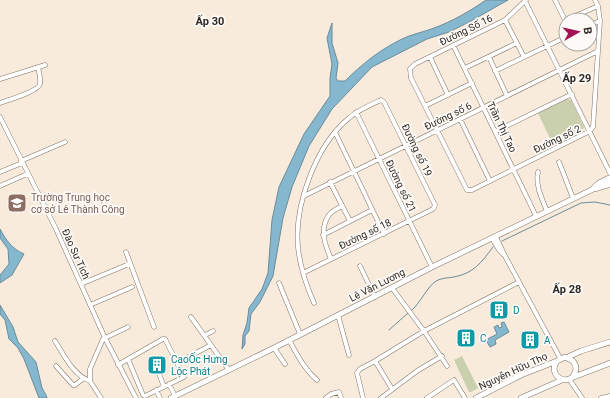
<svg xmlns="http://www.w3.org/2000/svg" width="610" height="398" viewBox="0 0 610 398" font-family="Roboto,sans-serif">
<rect width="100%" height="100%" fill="#f9ebdc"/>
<path fill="#cad0ae" d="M566,99L571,100L584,127L582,131L553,145L538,113Z
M462,356L478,388L471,392H469L454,360Z"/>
<path fill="#85b7ce" stroke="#6b8c9b" d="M486,0H508L471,21L449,32L427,39L372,67L332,109L309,146L292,187L283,218L273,276L260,302L251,314L249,331L245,336V344L242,349L243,335L247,323L249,308L262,289L268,273L272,220L279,187L304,134L330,96V78L332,64L327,38L332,23V43L338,63L336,78L338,81H345C362,64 381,49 402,39C412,34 424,32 434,28C453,21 470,11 486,0Z
M0,229C6,240 12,249 24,254L12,275L0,283V275L9,264L8,249L0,238Z
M0,305L13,327L18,342L36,362L42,388L46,395L47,398H39L24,359L18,348L9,339L5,320L0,314Z
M504,322L509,332L495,340L496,344L490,347L486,340L497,334L494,327L498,325L499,328L502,327L501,323Z"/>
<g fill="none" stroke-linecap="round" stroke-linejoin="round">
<path stroke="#6b8c9b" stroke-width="1" d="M502,241L581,203L595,202L610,205
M412,310C421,302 427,287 436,281C441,278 448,278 454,277C474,273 481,263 493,247
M389,330L408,313"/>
<defs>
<path id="minor" d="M526,0L505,20L415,64L410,69L411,78L467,190H472L590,131L593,127L600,21L598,6L595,0
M555,0L566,22
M525,1L610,173
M505,20L524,57
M566,20L598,6
M590,25L600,21
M453,45L536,216
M430,57L448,95
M489,57L507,96
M465,68L517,43
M495,71L566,37
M0,79L45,65
M0,103C8,100 39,91 40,84C41,79 39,72 38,67
M425,106L472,83
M356,112L432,267
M0,117L56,229L105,338L136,398
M460,119L490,181
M496,131L572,94
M335,132L384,234
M21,161L65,142
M559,162L573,198
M0,172L22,163
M538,172C535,185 542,199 547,211
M330,182L350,221
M0,186L27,174
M593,188L598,183L610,177
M596,189L610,185
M304,196L598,51
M323,235L372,210
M496,237L505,256L560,358
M492,238L499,250L503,254
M126,252L154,327
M331,259C325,245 319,229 329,215C332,211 338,208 342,206
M360,266L375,297
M303,273L433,209L435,205L384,102L381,100C370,105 358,110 349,118C316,145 294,205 298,247C300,267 306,285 314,303
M279,283L300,334
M81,284L129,264
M392,288L424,331L447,366
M90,305L132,287
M338,315L349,355
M191,317L228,369
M205,335L213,331
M289,340C297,354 304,369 317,380
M55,341C64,355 73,375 90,381
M274,348L285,364
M154,360L164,387
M375,361L392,389
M179,362L211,345
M118,365L128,359L143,395L145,396L184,377L165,339H163L128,359
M56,366L73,385H75L84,378
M569,379L582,398
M169,384L175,396
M156,390L160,398
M101,398L90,381V369L103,339L128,327
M326,398L331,394L339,392L341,398
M363,398L357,373L360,369L375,361L424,331L519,282
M381,398L417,371L442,356
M427,398L454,380L465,398
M601,398L610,396"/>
<path id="major" d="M568,357L581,351L610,342
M573,376C577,371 577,366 573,361L565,357L557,361C551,369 555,379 566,380L610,363
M171,398L274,348L432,267L610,181
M476,398L521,375L557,361
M521,398L562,380"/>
</defs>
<use href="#minor" stroke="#7f7366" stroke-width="5"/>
<use href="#major" stroke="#7f7366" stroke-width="6"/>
<use href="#minor" stroke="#fff" stroke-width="4"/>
<use href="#major" stroke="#fff" stroke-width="5"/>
</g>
<defs>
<symbol id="school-square" viewBox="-11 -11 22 22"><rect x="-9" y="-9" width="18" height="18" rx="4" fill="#8d6e63" stroke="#fdfaf7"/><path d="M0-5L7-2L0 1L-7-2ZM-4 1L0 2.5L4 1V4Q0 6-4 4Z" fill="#fff"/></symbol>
<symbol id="building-square" viewBox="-11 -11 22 22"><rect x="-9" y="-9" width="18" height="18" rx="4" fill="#0f9aa8" stroke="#fdfaf7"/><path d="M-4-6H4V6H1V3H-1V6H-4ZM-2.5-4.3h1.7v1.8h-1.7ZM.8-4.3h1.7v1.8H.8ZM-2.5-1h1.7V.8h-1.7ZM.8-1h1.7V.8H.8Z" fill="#fff"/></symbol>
</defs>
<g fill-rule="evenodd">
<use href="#school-square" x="6" y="192" width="22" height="22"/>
<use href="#building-square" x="488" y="299" width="22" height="22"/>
<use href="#building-square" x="455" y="327" width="22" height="22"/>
<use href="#building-square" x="519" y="329" width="22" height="22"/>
<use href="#building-square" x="146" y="354" width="22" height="22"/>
</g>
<g text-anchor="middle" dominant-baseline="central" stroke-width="3.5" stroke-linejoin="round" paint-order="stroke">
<g font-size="10" fill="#2e2924" stroke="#fdfaf7">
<text transform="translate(466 30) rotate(-26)">Đường Số 16</text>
<text transform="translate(448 116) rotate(-26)">Đường số 6</text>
<text transform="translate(502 127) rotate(64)">Trần Thị Tao</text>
<text transform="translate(557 139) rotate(-26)">Đường số 2</text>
<text transform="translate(417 150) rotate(64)">Đường số 19</text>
<text transform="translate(401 186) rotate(64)">Đường số 21</text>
<text transform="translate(365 234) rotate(-26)">Đường số 18</text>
<text transform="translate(76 254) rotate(66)">Đào Sư Tích</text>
<text transform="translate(377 285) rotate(-27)">Lê Văn Lương</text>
<text transform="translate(513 371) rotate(-25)">Nguyễn Hữu Thọ</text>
</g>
<g font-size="10" fill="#785e54" stroke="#fdfaf7" text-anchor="start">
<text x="31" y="197">Trường Trung học<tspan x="31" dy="12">cơ sở Lê Thành Công</tspan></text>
</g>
<g font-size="10" fill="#0d838f" stroke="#fdfaf7" text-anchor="start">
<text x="513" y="310">D</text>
<text x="480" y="338">C</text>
<text x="544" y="340">A</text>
<text x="171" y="359">CaoỐc Hưng<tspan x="171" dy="12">Lộc Phát</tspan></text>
</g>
<g font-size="11" font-weight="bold" fill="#2e2924" stroke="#fdfaf7">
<text x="210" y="21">Ấp 30</text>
<text x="577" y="78">Ấp 29</text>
<text x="567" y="289">Ấp 28</text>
</g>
</g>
<g transform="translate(578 32) rotate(82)"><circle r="19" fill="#fdfaf7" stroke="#aaa6a3"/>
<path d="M0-3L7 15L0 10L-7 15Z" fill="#a31053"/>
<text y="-6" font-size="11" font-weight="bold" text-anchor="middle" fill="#2e2924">B</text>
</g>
</svg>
